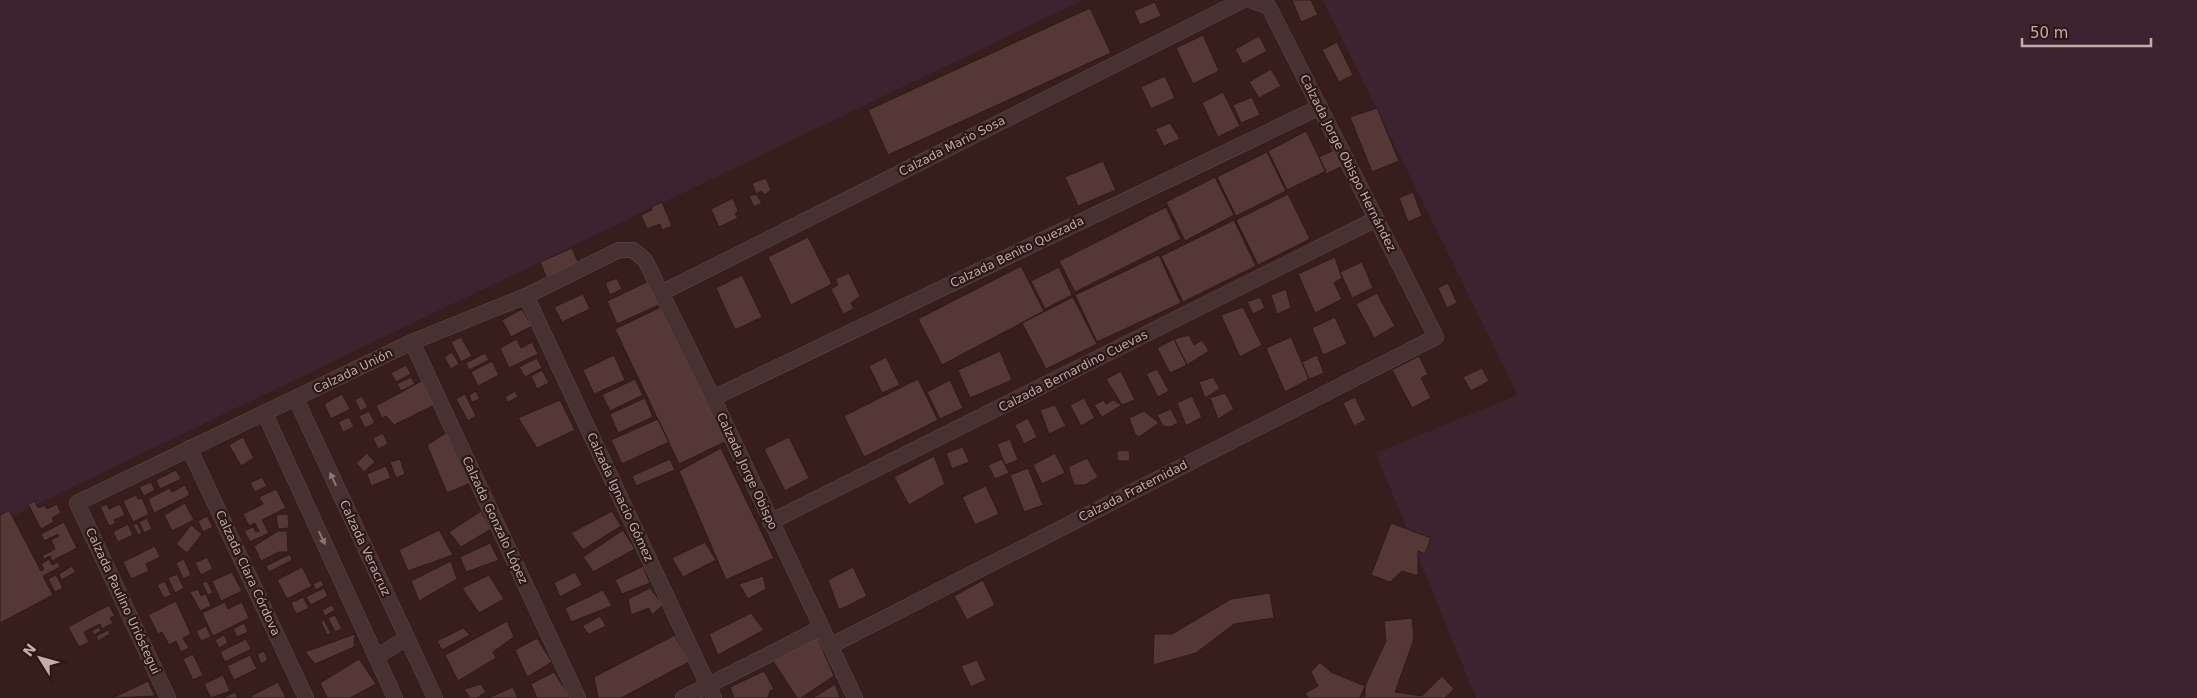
<svg xmlns="http://www.w3.org/2000/svg" width="2197" height="698" viewBox="0 0 2197 698" font-family="'DejaVu Sans',sans-serif">
<rect width="100%" height="100%" fill="#371e1d"/>
<path fill="#3d2330" d="M0,0H1083L0,522Z
M1323,0H2197V698H1476L1376,453L1518,395Z"/>
<path fill="#553736" stroke="#2d1a18" d="M1292,0H1311L1318,15L1301,22Z
M1155,2L1161,16L1140,25L1134,11Z
M1090,8L1111,53L888,155L868,110Z
M1203,35L1219,71L1193,84L1176,48Z
M1259,36L1267,51L1243,64L1235,49Z
M1337,42L1353,75L1339,82L1322,50Z
M1271,69L1281,86L1259,98L1249,82Z
M1165,76L1175,98L1151,109L1141,87Z
M1223,92L1240,126L1218,137L1202,103Z
M1252,97L1260,115L1241,123L1233,105Z
M1377,108L1399,161L1372,172L1350,117Z
M1170,123L1180,139L1164,146L1155,129Z
M1306,131L1326,171L1287,190L1268,151Z
M1340,147L1347,164L1326,174L1319,157Z
M1267,152L1286,191L1236,216L1217,177Z
M1103,161L1116,190L1078,206L1065,177Z
M1215,177L1234,215L1185,241L1166,202Z
M766,178L771,190L765,195L761,191L756,194L752,183Z
M1413,192L1422,216L1408,222L1399,198Z
M756,194L762,203L754,207L749,196Z
M1288,194L1310,239L1258,265L1236,220Z
M733,198L738,211L735,214L738,218L719,227L711,209Z
M662,202L672,226L662,230L660,224L647,229L641,215L652,210L651,207Z
M1166,207L1181,239L1075,292L1059,261Z
M1234,220L1256,266L1183,302L1161,256Z
M808,237L832,284L791,305L768,257Z
M572,248L579,264L547,279L540,262Z
M1159,255L1181,303L1097,342L1075,295Z
M1335,257L1342,278L1334,283L1342,299L1315,313L1298,274Z
M1362,262L1373,288L1352,298L1340,272Z
M1021,266L1044,311L942,365L918,319Z
M1059,267L1072,295L1045,309L1031,281Z
M849,273L860,296L851,303L854,309L843,314L831,289L838,285L835,279Z
M742,275L762,317L735,330L716,288Z
M617,278L622,289L610,295L605,283Z
M651,280L661,304L617,324L607,301Z
M1448,283L1457,303L1447,308L1438,288Z
M1286,289L1291,308L1277,314L1271,295Z
M1377,293L1395,326L1374,338L1356,304Z
M583,294L590,309L562,322L554,307Z
M1073,297L1097,344L1046,369L1022,323Z
M1260,297L1265,308L1253,314L1247,302Z
M665,305L729,440L679,464L615,329Z
M1243,307L1262,345L1240,357L1221,315Z
M522,309L532,326L511,337L502,320Z
M1335,317L1347,344L1323,355L1312,328Z
M1189,335L1194,345L1202,340L1209,351L1187,365L1174,339Z
M461,337L472,356L461,362L451,342Z
M1291,337L1309,379L1285,392L1266,348Z
M517,339L521,348L532,342L538,354L509,368L500,348Z
M1174,339L1187,365L1170,373L1157,348Z
M1000,351L1012,380L970,398L958,370Z
M452,352L459,364L451,369L444,357Z
M485,353L489,360L469,370L466,363Z
M614,355L625,380L594,394L583,370Z
M1317,355L1324,373L1309,379L1302,362Z
M1419,356L1428,374L1421,378L1431,398L1412,408L1392,370Z
M886,357L900,385L882,393L869,366Z
M537,358L542,368L525,377L519,367Z
M492,361L499,375L478,386L471,372Z
M406,365L411,374L396,382L391,373Z
M1482,368L1489,381L1471,391L1463,377Z
M1157,369L1169,391L1158,397L1146,374Z
M542,370L549,383L537,389L531,376Z
M1121,371L1135,400L1122,405L1106,379Z
M411,377L415,384L401,391L397,384Z
M1213,377L1220,389L1205,398L1199,382Z
M425,379L436,404L394,425L386,416L382,418L376,406Z
M635,379L643,395L610,411L602,395Z
M918,379L938,420L864,457L844,416Z
M950,380L963,408L940,419L927,392Z
M476,391L480,399L472,402L469,395Z
M515,391L518,397L508,402L505,397Z
M1225,393L1234,409L1218,419L1210,398Z
M342,394L350,409L331,419L324,404Z
M465,394L476,416L468,421L456,399Z
M362,396L368,407L360,411L355,400Z
M1192,396L1202,417L1186,426L1177,403Z
M1355,397L1366,420L1354,426L1343,403Z
M645,398L653,417L618,433L610,414Z
M1084,398L1095,418L1081,426L1070,405Z
M560,400L575,430L537,448L518,418Z
M1104,400L1106,404L1113,400L1122,405L1102,417L1094,405Z
M1055,405L1066,426L1049,434L1040,410Z
M1171,409L1178,423L1170,427L1163,426L1157,415Z
M369,411L375,423L365,428L359,416Z
M1144,411L1159,423L1139,437L1135,434L1129,418Z
M349,417L354,427L343,432L338,422Z
M1028,418L1037,437L1024,444L1015,425Z
M658,419L669,442L622,464L611,440Z
M449,431L475,481L447,493L427,445Z
M383,433L388,444L378,449L373,438Z
M243,437L254,458L241,466L229,445Z
M789,437L809,478L785,491L764,449Z
M1010,439L1018,460L1005,465L997,444Z
M963,447L969,462L952,469L946,453Z
M721,448L774,558L726,580L679,471Z
M1129,450L1130,461H1117V451Z
M367,453L375,462L364,472L356,463Z
M1055,453L1065,473L1042,484L1033,465Z
M934,456L945,484L909,505L894,477Z
M1087,458L1098,477L1085,485H1074L1068,467Z
M400,459L405,474L396,478L390,462Z
M670,459L675,470L636,486L632,476Z
M1002,459L1009,473L995,479L988,465Z
M386,466L391,478L371,486L367,474Z
M1028,468L1043,505L1024,512L1010,475Z
M176,470L181,479L160,489L156,480Z
M262,477L267,486L255,492L250,483Z
M151,482L155,490L144,496L139,487Z
M185,485L190,495L154,513L148,499L170,488L172,492Z
M986,486L999,514L975,525L962,497Z
M276,489L286,508L262,520L269,533L250,542L244,531L253,527L256,532L259,531L255,523L249,526L243,514L263,504L259,497Z
M136,495L138,499L142,498L149,514L133,522L123,501Z
M35,501L38,508L45,505L47,509L57,504L61,513L52,518L54,522L41,529L28,504Z
M185,503L194,520L172,531L164,515Z
M107,504L109,509L120,504L125,515L114,520L116,523L109,526L100,507Z
M9,510L41,571L44,569L41,564L49,559L52,565L58,562L60,567L43,576L53,595L0,623V515Z
M481,511L491,529L461,547L449,532Z
M612,511L621,526L583,550L571,533Z
M288,514L289,528L278,529L276,515Z
M207,516L213,527L203,532L198,521Z
M147,518L152,529L144,533L139,522Z
M64,522L77,548L52,561L50,556L44,559L42,556L55,549L51,540L59,536L58,534L44,541L41,534Z
M137,523L142,533L138,535L133,525Z
M1391,523L1431,538L1425,554L1418,551V576L1402,571L1390,582L1371,575Z
M128,524L133,535L118,542L113,532Z
M191,525L202,534L187,553L176,544Z
M439,530L453,555L408,571L399,550Z
M623,530L635,549L593,572L583,557Z
M278,531H287L288,552H279L261,561L254,546Z
M705,542L716,560L683,577L672,558Z
M490,543L499,560L466,572L460,557Z
M155,546L160,557L146,564L149,571L131,579L123,562Z
M290,554L292,560L269,572L266,566Z
M207,557L213,569L201,575L195,563Z
M184,559L191,575L183,579L176,563Z
M451,561L457,579L419,601L411,581Z
M72,566L76,572L61,580L59,574Z
M643,566L650,583L622,594L615,580Z
M302,567L312,586L287,599L277,580Z
M853,567L867,596L839,610L828,580Z
M232,572L242,591L221,601L212,581Z
M575,572L582,585L560,597L554,583Z
M177,574L184,588L175,593L168,578Z
M56,575L63,588L55,592L48,579Z
M489,575L504,599L479,613L462,588Z
M763,576L766,589L748,599L739,584Z
M321,580L324,585L316,590L313,584Z
M983,580L995,605L967,620L954,596Z
M165,581L171,595L164,598L157,585Z
M207,581L213,593L208,595L202,583Z
M324,588L328,596L311,605L306,597Z
M650,588L663,605L652,615L649,608L631,615L628,599Z
M198,589L201,596L206,594L211,606L200,611L190,592Z
M603,590L612,606L571,622L565,608Z
M1270,593L1274,618L1234,624L1196,653L1153,665L1154,634H1172L1231,599Z
M303,597L309,608L296,614L291,603Z
M176,601L191,634L183,638L189,648L181,652L176,641L169,645L162,632L158,634L148,615Z
M225,602L228,609L242,602L249,618L213,636L202,613Z
M109,605L115,616L110,618L113,623L102,629L100,624L84,632L89,642L79,647L68,627Z
M332,605L335,610L325,616L322,610Z
M751,613L764,630L718,655L709,634Z
M335,615L342,629L335,632L328,618Z
M600,616L606,626L589,634L582,626Z
M1412,618L1414,639L1395,692L1422,696L1442,676L1454,689L1445,698H1365V686L1386,641L1384,621Z
M324,620L331,633L327,635L321,622Z
M507,621L514,637L493,652L496,658L458,681L445,655Z
M244,623L248,632L237,637L233,629Z
M206,626L211,637L201,641L196,631Z
M99,627L101,631L94,635L92,631Z
M463,628L470,635L442,650L437,641Z
M108,630L110,634L98,641L96,636Z
M355,634L354,647L315,664L305,652Z
M224,635L228,643L219,648L215,640Z
M675,635L689,662L621,698H598L594,677Z
M817,636L834,676L801,698H797L773,661Z
M537,638L552,662L527,677L515,650Z
M246,639L251,649L225,662L220,652Z
M264,651L268,660L261,664L257,654Z
M193,654L203,675L193,680L183,659Z
M250,655L257,669L234,680L227,666Z
M359,659L376,684L350,698H327L320,683Z
M977,660L986,680L971,687L961,666Z
M1320,662L1331,672L1365,686L1360,698H1308L1305,693L1318,686L1311,672Z
M764,671L774,689L770,691L768,698H734L730,687Z
M554,672L571,698H537L531,684Z
M223,675L230,691L211,698L204,684Z
M148,681L155,696L112,698L140,685Z
M278,682L286,698H252L251,696Z
M481,684L486,692L477,698H470L464,689Z
M835,684L840,698H813Z
M513,687L518,698H488Z
M235,692L238,698H223Z"/>
<g fill="none" stroke-linecap="round" stroke-linejoin="round">
<defs>
<path id="minor" d="M661,293L1243,0
M526,296L714,698
M412,342L578,698
M713,398L1320,107
M296,399L435,698
M265,414L395,698
M189,448L306,698
M770,522L1376,219
M830,646L1436,337L1269,7L1250,0
M376,657L407,638
M168,698L77,503L412,342L526,296L619,250H633L645,260L713,398L855,698
M683,698L821,628"/>
</defs>
<use href="#minor" stroke="#5f4a48" stroke-width="16"/>
<use href="#minor" stroke="#473231" stroke-width="15"/>
</g>
<defs><path id="oneway-solid" d="M-6-.8H1V-3.2L6.5 0L1 3.2V.8H-6Z" transform="scale(1.25)"/></defs>
<g fill="#8c7574">
<use href="#oneway-solid" transform="translate(333 479) rotate(-115)"/>
<use href="#oneway-solid" transform="translate(322 538) rotate(65)"/>
</g>
<g text-anchor="middle" dominant-baseline="central" stroke-width="4.5" stroke-linejoin="round" paint-order="stroke">
<g font-size="12" fill="#c5acaa" stroke="#2b1816">
<text transform="translate(952 146) rotate(-27)">Calzada Mario Sosa</text>
<text transform="translate(1348 163) rotate(63)">Calzada Jorge Obispo Hernández</text>
<text transform="translate(1017 252) rotate(-26)">Calzada Benito Quezada</text>
<text transform="translate(353 371) rotate(-26)">Calzada Unión</text>
<text transform="translate(1073 371) rotate(-27)">Calzada Bernardino Cuevas</text>
<text transform="translate(747 471) rotate(65)">Calzada Jorge Obispo</text>
<text transform="translate(1133 491) rotate(-27)">Calzada Fraternidad</text>
<text transform="translate(620 497) rotate(65)">Calzada Ignacio Gómez</text>
<text transform="translate(495 520) rotate(65)">Calzada Gonzalo López</text>
<text transform="translate(365 548) rotate(65)">Calzada Veracruz</text>
<text transform="translate(248 573) rotate(65)">Calzada Clara Córdova</text>
<text transform="translate(123 601) rotate(65)">Calzada Paulino Urióstegui</text>
</g>
</g>
<g transform="translate(40 658) rotate(307)" stroke="#2b1816" stroke-width="4" paint-order="stroke">
<path d="M0-4L9 19L0 12L-9 19Z" fill="#c5acaa"/>
<text y="-8" font-size="14" font-weight="bold" text-anchor="middle" fill="#c5acaa">N</text>
</g>
<path d="M2022 38v8h129v-8" fill="none" stroke="#c5acaa" stroke-width="2.5"/>
<text x="2030" y="38" font-size="15" fill="#c5acaa" stroke="#2b1816" stroke-width="4" paint-order="stroke">50 m</text>
</svg>
